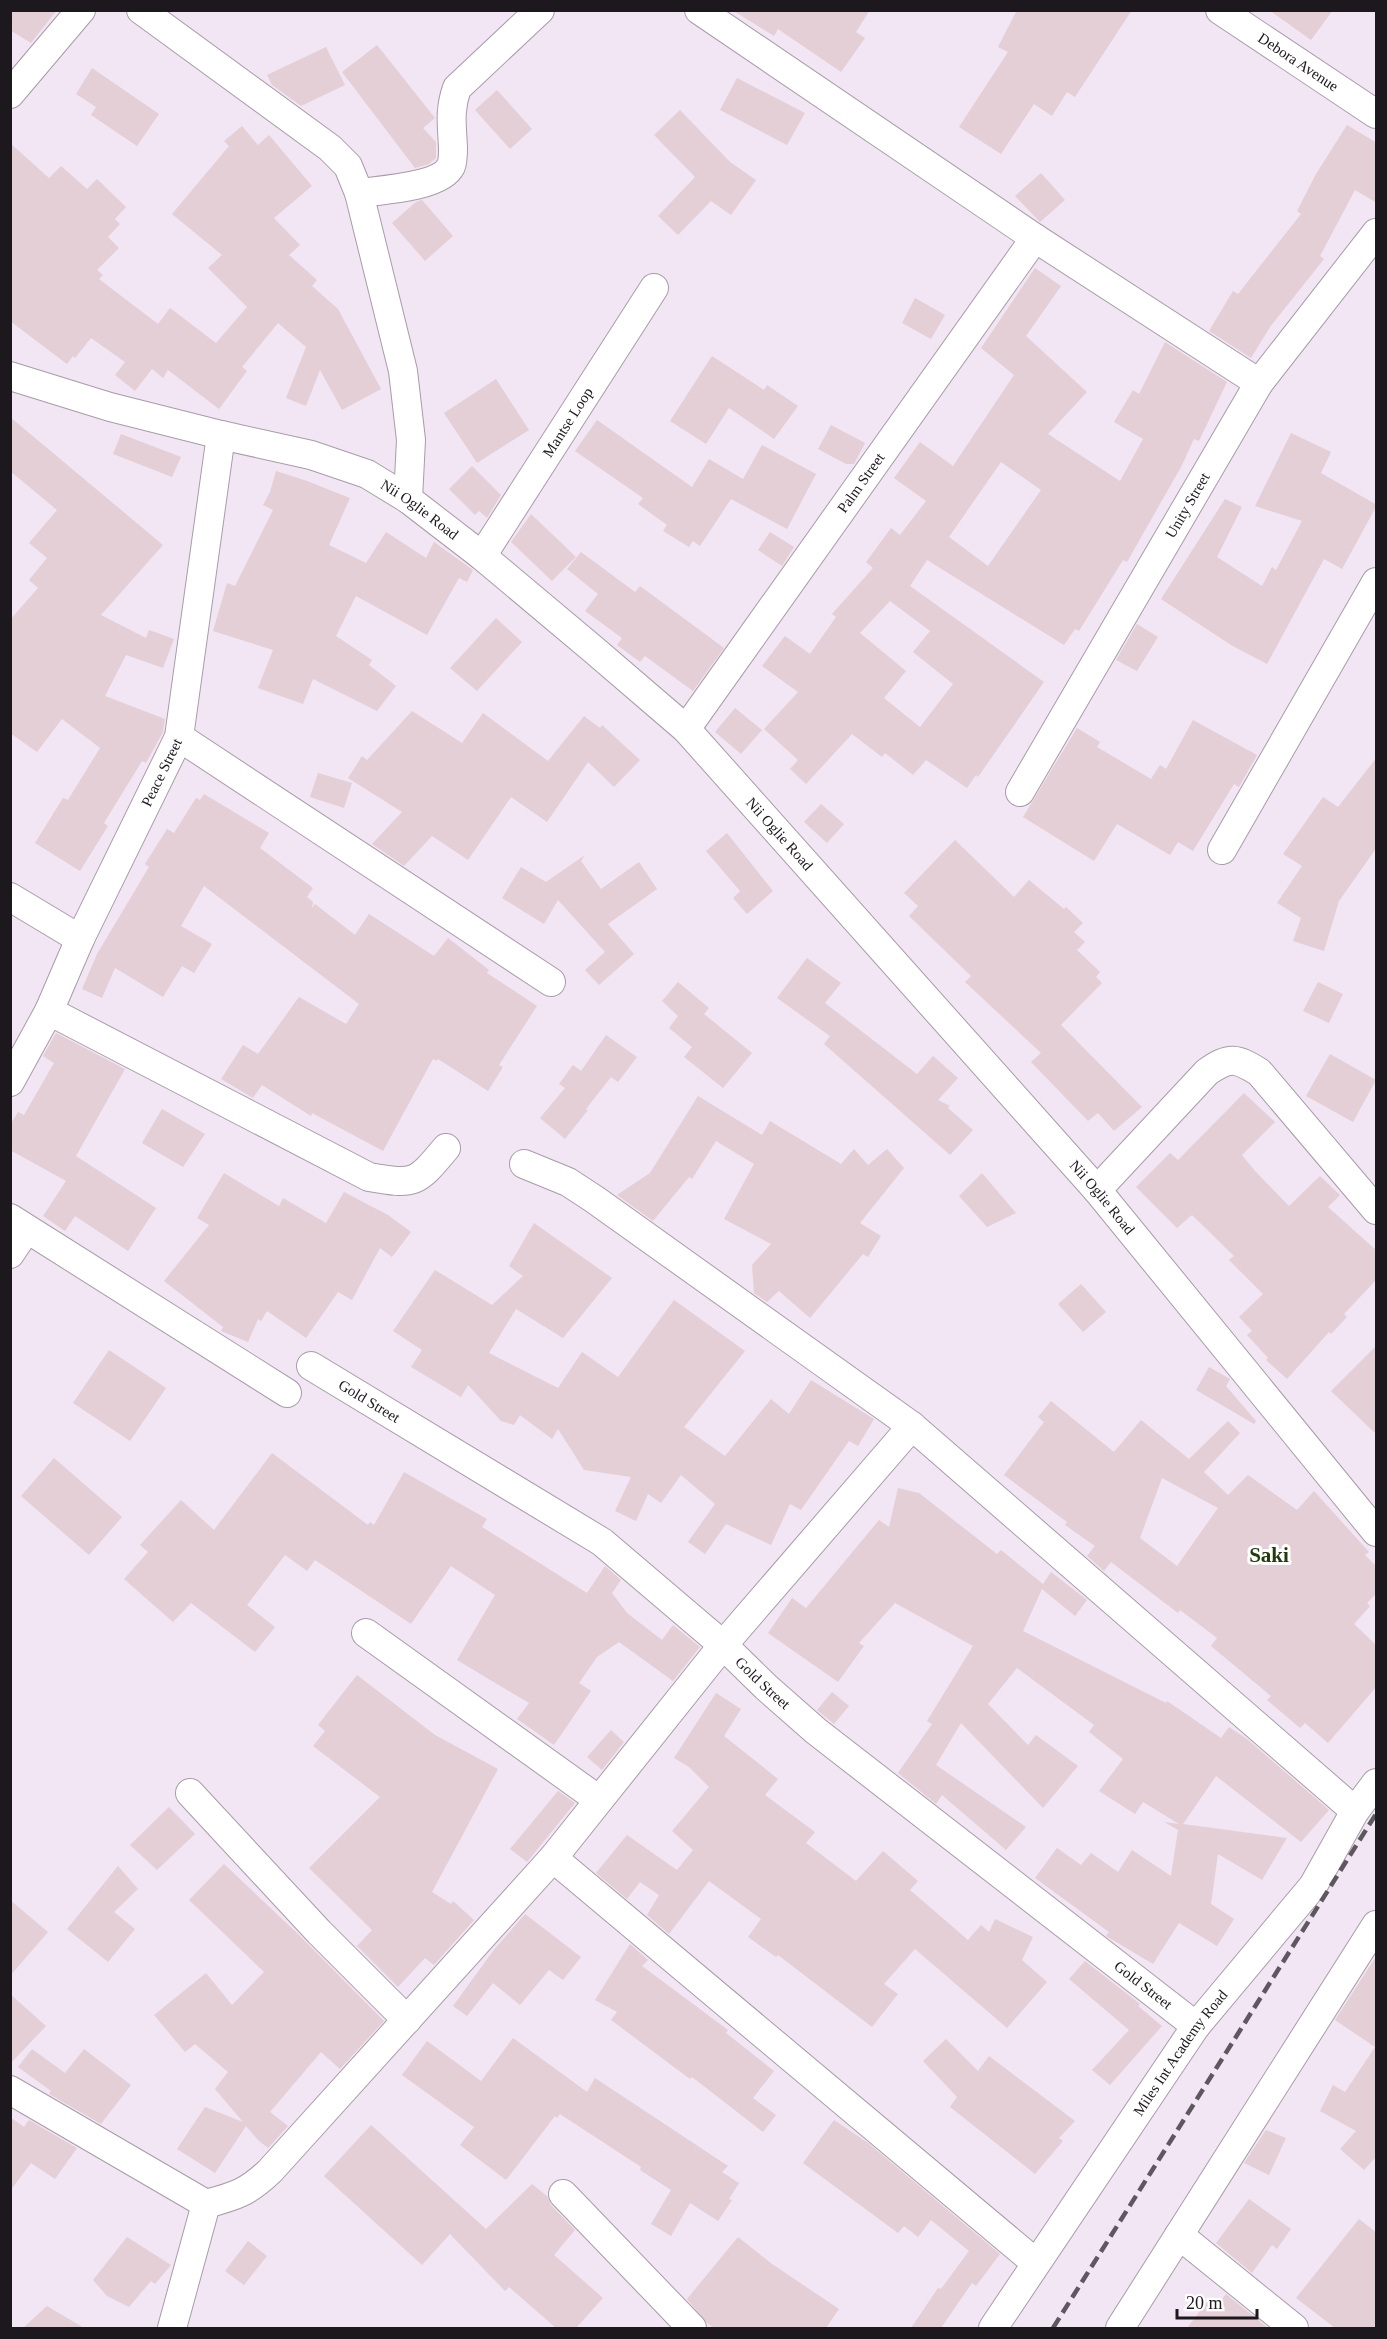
<svg xmlns="http://www.w3.org/2000/svg" width="1387" height="2339" viewBox="0 0 1387 2339" font-family="'Times New Roman',serif">
<rect width="100%" height="100%" fill="#f2e5f4"/>
<path fill="#e3cfd5" fill-rule="evenodd" d="M10,10H57L31,43L10,30Z
M732,10H870L856,32L865,38L841,72L778,29L774,36Z
M1017,10H1132L1075,97L1067,92L1052,116L1034,104L1001,154L959,127L1008,52L998,47Z
M1269,10H1333L1311,40Z
M377,45L435,118L423,128L436,142V158L429,164L415,168L342,72Z
M326,47L345,85L301,106L272,85L267,75Z
M92,68L159,114L137,146L91,115L96,107L76,94Z
M737,78L805,113L787,145L720,110Z
M497,90L532,129L510,149L475,110Z
M680,110L730,162L756,180L731,215L711,201L678,235L658,216L695,177L654,135Z
M1347,125L1377,143V203L1355,190L1320,256L1324,259L1270,327L1251,358L1209,331L1233,291L1238,294L1301,214L1297,211L1316,174Z
M242,126L258,145L269,135L312,186L274,218L300,245L289,255L317,280L312,286L338,309L381,389L342,410L320,370L306,406L286,398L306,347L278,323L242,367L247,371L219,409L168,370L163,378L152,369L135,391L115,375L125,362L91,338L75,358L73,356L67,364L10,321V143L49,178L61,166L87,189L97,179L126,207L115,219L120,224L108,237L119,248L97,270L103,275L99,279L158,324L170,308L216,343L247,307L208,268L222,255L172,214L229,146L224,141Z
M1041,173L1065,200L1040,222L1015,196Z
M422,200L453,236L425,261L392,223L416,202Z
M1035,268L1061,286L1026,336L1087,392L1048,434L1120,481L1143,439L1114,422L1133,390L1139,394L1165,342L1227,382L1199,441L1194,439L1181,467L1127,562L1123,560L1079,631L1075,629L1064,645L927,560L910,586L1044,682L978,777L976,775L967,788L926,760L913,775L885,753L882,757L852,734L806,784L790,769L798,760L764,729L798,692L762,666L785,636L810,654L836,617L832,614L873,568L866,562L891,528L900,535L926,501L894,478L920,442L953,466L1014,375L981,348ZM1001,462L1041,490L988,566L949,537ZM890,601L930,631L913,652L953,684L920,727L884,698L906,671L860,633Z
M915,298L945,315L931,339L902,323Z
M712,356L764,390L767,385L798,406L774,439L729,408L706,444L670,421Z
M496,379L529,430L477,463L444,413Z
M10,417L163,545L101,615L146,638L149,630L174,639L163,668L126,655L105,696L165,719L163,732L146,763L142,761L104,823L108,826L80,871L35,843L63,798L68,800L100,748L62,719L37,752L10,733V620L38,588L29,580L47,558L29,543L57,510L10,471Z
M597,420L692,487L709,459L743,479L762,445L816,474L787,529L731,499L700,546L693,541L689,547L663,531L667,525L638,504L643,498L575,451Z
M831,425L865,443L854,464H846L818,449Z
M1291,433L1331,452L1321,473L1377,505L1342,569L1324,559L1267,664L1231,645L1161,599L1225,499L1242,507L1217,557L1262,586L1272,567L1276,570L1302,521L1255,506Z
M121,434L181,457L172,477L113,454Z
M472,466L501,495L487,518L479,511L475,515L449,489Z
M276,471L307,481L350,498L329,545L366,563L386,532L426,558L434,542L473,570L467,582L459,578L427,635L356,596L336,636L372,660L369,665L396,686L377,711L313,679L303,704L258,688L273,650L213,631L227,583L235,586L273,510L263,505L270,492Z
M531,514L576,557L552,581L511,542Z
M770,532L794,547L782,566L758,550Z
M581,552L635,592L640,586L724,648L693,691L645,656L640,662L617,645L622,638L585,611L598,594L567,569Z
M496,618L522,642L477,691L450,668Z
M1137,624L1158,637L1137,671L1116,660Z
M735,708L762,730L741,754L715,732Z
M412,711L462,743L483,713L548,761L584,716L600,728L602,725L640,760L614,787L588,762L547,822L511,797L468,860L432,836L404,866L372,844L402,812L348,778L362,756L367,760Z
M1193,720L1257,755L1239,787L1234,784L1193,851L1178,842L1170,855L1117,824L1094,861L1023,817L1077,728L1100,742L1097,747L1151,779L1160,765L1166,769Z
M1377,757V847L1339,901L1324,951L1293,941L1301,918L1277,903L1302,866L1283,854L1323,797L1338,807Z
M318,773L352,783L344,808L310,797Z
M204,794L269,833L260,848L313,888L307,897L313,902L312,908L315,904L355,935L369,914L434,956L448,938L489,970L487,973L537,1006L499,1065L503,1067L488,1091L438,1059L437,1061L433,1059L383,1151L312,1113L311,1116L262,1085L253,1098L221,1079L243,1045L258,1054L299,997L346,1024L359,1004L204,886L181,926L212,944L194,973L182,966L163,997L115,968L102,998L82,989L97,954L149,867L145,864L167,829L174,833L196,798L200,800Z
M821,804L844,824L827,843L804,822Z
M727,833L773,891L747,914L733,898L740,891L706,851Z
M955,840L1014,897L1029,880L1064,909L1066,907L1083,923L1074,932L1085,942L1077,950L1100,972L1096,977L1102,983L1061,1025L1142,1107L1114,1131L1098,1113L1088,1121L1031,1062L1041,1053L965,982L971,976L909,916L918,906L904,893Z
M585,855L581,861L601,889L639,862L657,889L608,924L634,954L599,985L585,970L605,952L558,900L544,924L502,898L521,867L546,882Z
M807,958L841,983L825,1003L917,1074L933,1056L958,1078L938,1100L950,1106L948,1108L973,1130L950,1155L824,1044L830,1036L777,998Z
M678,982L709,1008L704,1014L752,1053L723,1088L684,1057L692,1047L669,1028L678,1016L662,1001Z
M1318,982L1343,994L1329,1023L1303,1011Z
M56,1033L125,1069L76,1156L156,1208L128,1251L75,1216L65,1231L43,1216L66,1181L10,1150V1125L18,1112L24,1115L54,1063L43,1056Z
M606,1035L637,1057L618,1082L611,1077L586,1109L588,1110L565,1139L540,1118L565,1088L559,1084L573,1065L581,1071Z
M1330,1054L1376,1080L1353,1122L1306,1096Z
M1244,1093L1275,1122L1242,1155L1255,1171L1289,1206L1320,1176L1340,1195L1328,1207L1377,1251V1279L1344,1314L1347,1317L1331,1334L1329,1332L1287,1379L1266,1360L1268,1358L1247,1335L1252,1331L1239,1317L1263,1294L1229,1260L1234,1256L1192,1215L1177,1228L1136,1187L1170,1153L1178,1160Z
M698,1096L762,1135L770,1121L841,1164L854,1149L868,1165L887,1149L904,1168L860,1223L881,1236L868,1257L863,1254L810,1318L779,1291L767,1302L754,1293L752,1265L771,1244L724,1219L754,1164L716,1141L692,1179L689,1177L653,1221L617,1195L650,1173Z
M162,1109L205,1134L183,1167L142,1143Z
M224,1173L279,1206L283,1198L326,1223L344,1192L388,1215L411,1232L392,1257L380,1248L352,1300L338,1292L306,1338L267,1311L261,1321L258,1319L248,1342L221,1331L223,1327L164,1281L209,1225L197,1218Z
M982,1173L1016,1213L987,1227L959,1196Z
M534,1223L612,1278L563,1338L516,1309L489,1353L558,1388L582,1352L618,1377L674,1300L745,1351L684,1427L725,1456L771,1399L789,1414L811,1380L874,1419L858,1446L849,1441L801,1510L790,1504L771,1545L726,1524L705,1554L688,1542L715,1504L681,1475L661,1503L648,1494L636,1521L615,1511L631,1477L584,1470L558,1429L552,1439L520,1415L514,1425L501,1421L468,1385L461,1397L411,1367L422,1350L393,1331L435,1270L492,1305L523,1276L509,1266Z
M1081,1284L1106,1312L1083,1332L1058,1304Z
M1377,1345V1435L1331,1391Z
M109,1350L166,1388L130,1441L73,1403Z
M1209,1367L1230,1379L1226,1386L1256,1421L1254,1424L1196,1390Z
M1051,1401L1114,1452L1141,1420L1189,1459L1228,1421L1240,1433L1204,1472L1228,1495L1248,1475L1297,1510L1314,1491L1369,1552L1365,1555L1377,1567V1593L1367,1603L1370,1606L1354,1624L1377,1646V1686L1328,1743L1305,1723L1300,1728L1267,1700L1271,1696L1211,1646L1217,1638L1180,1610L1178,1613L1111,1562L1104,1571L1087,1556L1095,1546L1065,1525L1067,1522L1004,1475L1044,1422L1038,1417ZM1162,1478L1218,1508L1177,1566L1140,1538Z
M272,1453L368,1525L370,1522L374,1525L404,1472L487,1519L482,1527L587,1593L605,1566L621,1580L612,1593L627,1613L662,1640L673,1625L700,1647L673,1681L619,1642L597,1657L579,1683L591,1691L554,1745L517,1719L529,1703L457,1660L495,1595L451,1566L411,1624L315,1560L307,1571L285,1555L247,1605L275,1627L255,1652L191,1603L173,1622L124,1579L148,1552L140,1545L181,1500L214,1530Z
M54,1458L122,1517L89,1555L21,1496Z
M898,1488L919,1493L997,1554L1001,1550L1043,1584L1051,1572L1087,1600L1075,1616L1042,1589L1023,1631L1166,1703L1167,1701L1221,1738L1229,1727L1247,1739L1329,1810L1301,1842L1216,1776L1183,1824L1287,1838L1262,1880L1218,1854L1211,1904L1234,1919L1217,1946L1179,1923L1153,1964L1106,1936L1109,1932L1035,1878L1057,1848L1081,1865L1091,1853L1118,1872L1132,1850L1171,1876L1178,1830L1164,1822L1179,1824L1143,1802L1135,1814L1099,1791L1123,1759L1089,1732L1094,1725L1017,1668L988,1704L1028,1745L1036,1735L1078,1766L1043,1808L961,1723L936,1765L1026,1827L1006,1850L942,1795L936,1804L898,1773L932,1724L927,1721L973,1646L895,1603L859,1643L864,1646L838,1682L768,1633L792,1598L806,1608L879,1520L889,1527Z
M357,1675L435,1735L498,1769L432,1892L451,1904L453,1901L474,1920L434,1965L425,1958L398,1987L357,1946L372,1930L309,1868L380,1797L313,1746L325,1731L318,1725Z
M832,1692L849,1706L834,1724L817,1710Z
M716,1693L741,1709L724,1736L778,1779L765,1795L815,1832L806,1843L856,1881L883,1851L918,1881L910,1890L968,1940L981,1925L989,1932L995,1919L1033,1937L1022,1960L1047,1982L1007,2028L915,1949L884,1984L898,1994L872,2027L778,1955L776,1957L748,1937L761,1919L709,1881L669,1934L647,1915L659,1895L640,1882L627,1899L596,1873L627,1835L677,1870L693,1850L672,1831L709,1787L689,1767L674,1758Z
M611,1730L624,1742L602,1770L587,1757Z
M558,1791L575,1803L527,1862L510,1849Z
M169,1807L195,1834L157,1870L130,1845Z
M224,1864L299,1935L384,2021L340,2069L321,2052L270,2112L288,2126L268,2148L258,2140L246,2126L215,2173L177,2149L205,2107L243,2122L215,2089L228,2072L195,2044L185,2052L154,2015L206,1973L232,2005L264,1972L189,1900Z
M118,1866L138,1889L114,1912L135,1929L108,1962L67,1929Z
M10,1900L48,1932L10,1976Z
M525,1914L581,1957L563,1980L549,1970L520,2005L493,1983L467,2016L453,2006L493,1951Z
M630,1944L648,1960L642,1966L728,2030L726,2033L774,2071L753,2098L776,2115L763,2132L692,2077L690,2079L611,2020L617,2012L595,2000Z
M1377,1955V2156L1364,2170L1340,2149L1356,2131L1320,2111L1333,2085L1345,2092L1375,2047L1335,2020Z
M1085,1961L1140,2004L1138,2006L1162,2026L1110,2085L1092,2070L1129,2030L1069,1979Z
M10,1994L46,2026L10,2064Z
M513,2038L587,2092L595,2078L728,2166L722,2172L739,2183L729,2199L732,2200L718,2221L690,2203L671,2236L651,2224L671,2190L640,2170L641,2167L560,2114L557,2118L555,2116L506,2180L460,2145L474,2127L402,2075L427,2041L481,2081Z
M946,2039L978,2071L989,2056L1075,2121L1059,2138L1063,2141L1035,2174L950,2107L957,2097L923,2061Z
M32,2049L65,2073L84,2049L131,2085L101,2124L49,2094L51,2091L18,2067Z
M10,2117L24,2127L29,2120L77,2148L55,2179L31,2163L10,2191Z
M834,2120L868,2143L1000,2254L976,2286L972,2283L941,2328H911L938,2288L941,2289L969,2251L931,2220L918,2237L904,2226L898,2233L803,2163Z
M371,2125L486,2229L532,2184L547,2196L551,2205L575,2230L554,2255L603,2298L576,2328H556L509,2287L505,2291L450,2234L422,2265L324,2176Z
M1266,2130L1286,2138L1269,2175L1244,2163Z
M1249,2199L1291,2229L1277,2249L1272,2245L1252,2273L1216,2243Z
M1359,2219L1377,2233V2328H1335L1296,2298Z
M127,2237L171,2265L155,2284L151,2281L129,2307L107,2296L93,2280Z
M738,2237L772,2264L839,2309L826,2328H714L708,2324L687,2299Z
M248,2241L267,2256L244,2285L225,2271Z
M1226,2294L1268,2328H1187L1210,2298L1218,2304Z
M47,2306L84,2328H23Z"/>
<g fill="none" stroke-linecap="round" stroke-linejoin="round">
<defs>
<g id="minor">
<path d="M141,10L330,148L348,166L359,193L403,371L411,440L408,499"/>
<path d="M699,10L1035,238L1259,383"/>
<path id="s1" d="M1220,10L1376,114"/>
<path d="M10,94L81,10"/>
<path d="M359,193C381,190 441,187 451,166C453,161 453,153 453,148C452,125 449,110 457,88L540,10"/>
<path id="s2" d="M10,376L110,407L221,435L311,455L367,474L408,499L482,556L594,650L686,729L1097,1190L1376,1532"/>
<path id="s3" d="M482,556L654,288"/>
<path id="s4" d="M686,729L1035,238"/>
<path d="M179,737L551,982"/>
<path id="s5" d="M1020,792L1259,383L1376,233"/>
<path d="M1222,850L1376,582"/>
<path d="M10,897L80,939"/>
<path d="M49,1011L369,1177C415,1185 416,1184 446,1148"/>
<path id="s6" d="M10,1082L49,1011L80,939L179,737L221,435"/>
<path d="M524,1164L568,1182L594,1199L912,1426"/>
<path d="M1097,1190L1207,1072C1230,1056 1236,1058 1259,1072L1376,1210"/>
<path d="M10,1218L287,1393"/>
<path d="M10,1254L26,1230"/>
<path id="s7" d="M311,1366L602,1542L723,1645L766,1687L816,1731L1196,2026"/>
<path d="M366,1633L599,1800"/>
<path d="M190,1793L319,1932L407,2020"/>
<path d="M553,1858L1036,2263"/>
<path d="M10,2090L206,2204"/>
<path d="M563,2194L692,2328"/>
<path d="M1179,2235L1294,2328"/>
<path d="M172,2328L206,2204C235,2196 247,2193 270,2171L553,1858L723,1645L912,1426L1355,1811"/>
<path id="s8" d="M993,2328L1196,2026L1313,1886L1355,1811L1376,1783"/>
<path d="M1120,2328L1376,1925"/>
</g>
</defs>
<use href="#minor" stroke="#a89ca9" stroke-width="30"/>
<use href="#minor" stroke="#fff" stroke-width="28"/>
<path stroke="#5f5760" stroke-width="4.5" stroke-dasharray="12 6" stroke-linecap="butt" d="M1053,2328L1376,1814"/>
</g>
<g text-anchor="middle" dominant-baseline="central" stroke-width="6" stroke-linejoin="round" paint-order="stroke">
<g font-size="15" fill="#1d181d" stroke="#fff">
<text stroke="none"><textPath href="#s1" startOffset="94">Debora Avenue</textPath></text>
<text stroke="none"><textPath href="#s3" startOffset="159">Mantse Loop</textPath></text>
<text stroke="none"><textPath href="#s4" startOffset="302">Palm Street</textPath></text>
<text stroke="none"><textPath href="#s5" startOffset="332">Unity Street</textPath></text>
<text stroke="none"><textPath href="#s2" startOffset="434">Nii Oglie Road</textPath></text>
<text stroke="none"><textPath href="#s6" startOffset="345">Peace Street</textPath></text>
<text stroke="none"><textPath href="#s2" startOffset="920">Nii Oglie Road</textPath></text>
<text stroke="none"><textPath href="#s2" startOffset="1406">Nii Oglie Road</textPath></text>
<text stroke="none"><textPath href="#s7" startOffset="68">Gold Street</textPath></text>
<text stroke="none"><textPath href="#s7" startOffset="554">Gold Street</textPath></text>
<text stroke="none"><textPath href="#s7" startOffset="1040">Gold Street</textPath></text>
<text stroke="none"><textPath href="#s8" startOffset="333">Miles Int Academy Road</textPath></text>
</g>
<g font-size="21" font-weight="bold" fill="#213c0d" stroke="#fff">
<text x="1269" y="1555">Saki</text>
</g>
</g>
<rect width="1387" height="2339" fill="none" stroke="#1d181d" stroke-width="24"/>
<path d="M1177 2309v9h80v-9" fill="none" stroke="#1d181d" stroke-width="3"/>
<text x="1186" y="2309" font-size="18" fill="#1d181d" stroke="#ffffff" stroke-width="4.5" paint-order="stroke">20 m</text>
</svg>
